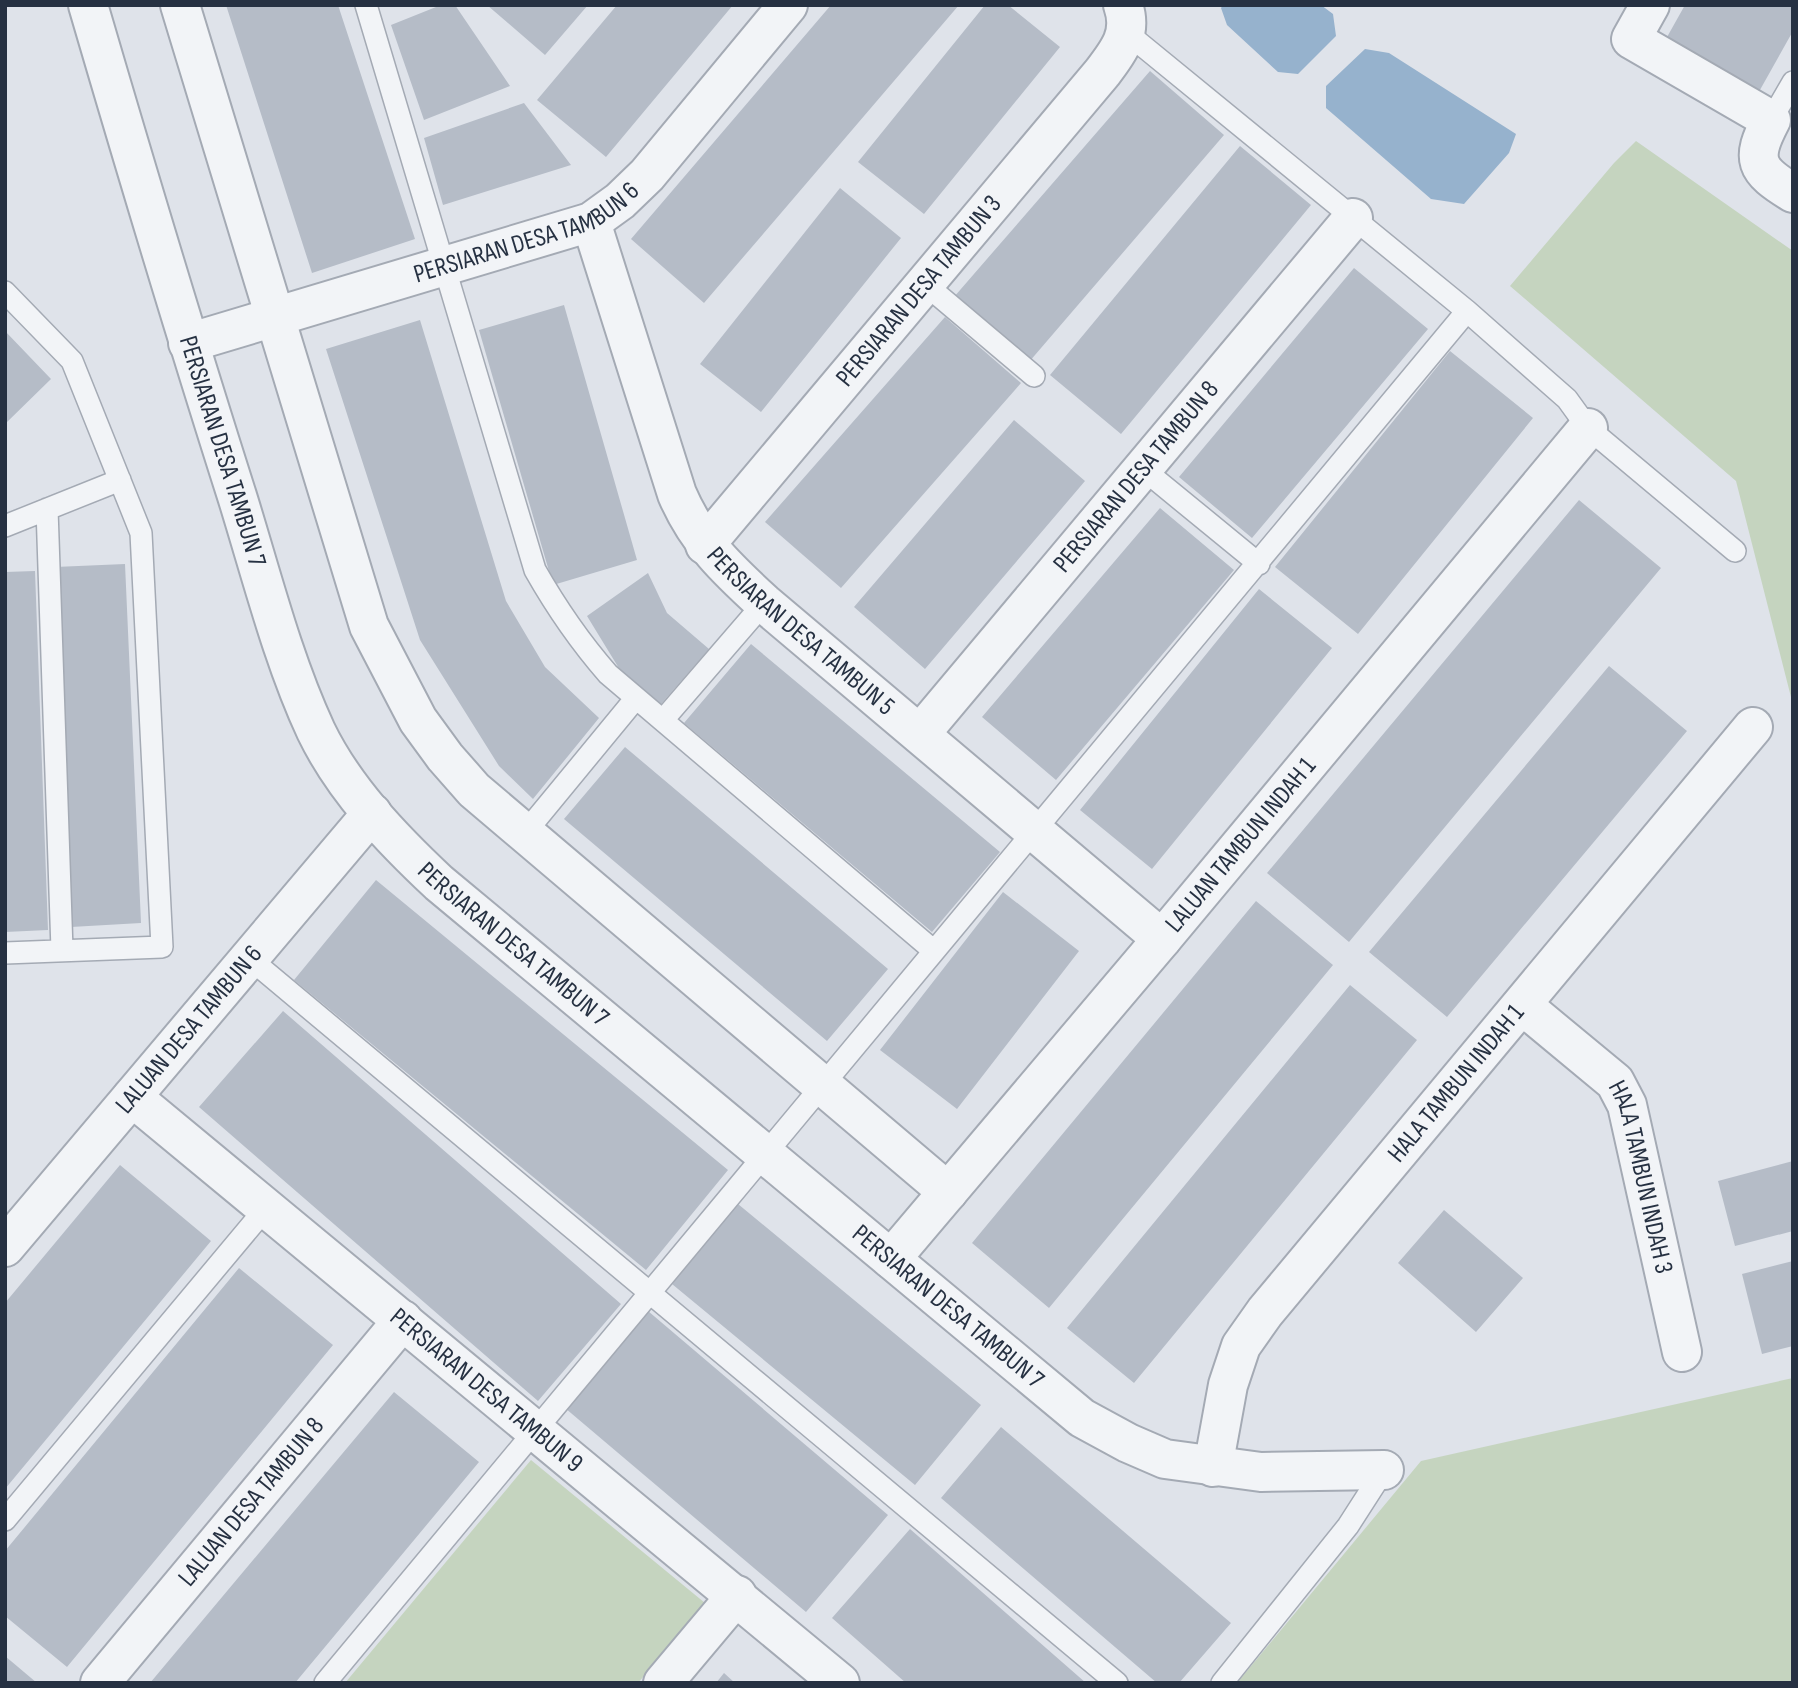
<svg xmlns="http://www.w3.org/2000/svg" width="1798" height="1688" viewBox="0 0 1798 1688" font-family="'Sofia Sans Condensed',sans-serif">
<rect width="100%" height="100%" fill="#dfe3ea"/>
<path fill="#c5d4bf" d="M1636,141L1793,251V705L1736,481L1510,286L1614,163Z
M1793,1378V1683H1237L1421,1461Z
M531,1460L705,1603L638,1683H345Z"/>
<path fill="#96b2cd" d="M1223,5H1321L1333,14L1336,36L1298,74L1278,72L1227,25L1221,8Z
M1365,49L1389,53L1516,134L1509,153L1464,204L1431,199L1326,108V86Z"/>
<path fill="#b5bcc7" d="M226,5H338L415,239L312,273Z
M441,5H455L510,86L424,120L391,25Z
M487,5H588L545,55Z
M617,5H733L606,157L537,100Z
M831,5H959L704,303L631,239Z
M985,5H1008L1060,47L924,214L858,162Z
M1685,5H1793V31L1756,97L1662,46Z
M1150,71L1224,135L1029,362L954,297Z
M524,103L571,165L443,205L424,138Z
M1240,146L1311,205L1121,434L1050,375Z
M840,188L901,238L761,412L700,364Z
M1354,268L1428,329L1252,538L1179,477Z
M564,305L637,560L553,585L479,330Z
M945,317L1021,383L841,588L765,522Z
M420,320L506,601L545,667L599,718L533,799L499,766L420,640L326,349Z
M5,331L51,379L5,424Z
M1450,351L1533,418L1358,634L1275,567Z
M1014,420L1085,481L925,669L854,607Z
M1579,500L1661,568L1349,942L1267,873Z
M1160,508L1234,570L1056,780L982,717Z
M125,564L141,923L71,927L55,567Z
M35,571L48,930L5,932V572Z
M648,573L667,613L709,649L661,704L620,670L587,616Z
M1259,589L1332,648L1152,869L1080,810Z
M751,644L1000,852L932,932L684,723Z
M1609,666L1687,731L1447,1017L1369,952Z
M625,747L888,969L827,1041L564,819Z
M376,880L728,1170L646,1270L294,980Z
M1003,892L1079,951L957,1109L880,1050Z
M1256,901L1333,965L1049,1308L972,1243Z
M1350,985L1417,1040L1134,1383L1067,1328Z
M283,1011L621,1304L538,1401L199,1107Z
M1793,1161V1231L1735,1246L1718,1181Z
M120,1165L211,1241L5,1489V1303Z
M738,1204L981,1405L915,1485L672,1284Z
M1444,1210L1523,1278L1476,1332L1398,1263Z
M1793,1261V1346L1762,1354L1742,1274Z
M239,1268L333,1345L67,1667L5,1616V1551Z
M648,1311L888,1515L806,1612L565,1408Z
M394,1392L479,1462L295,1683H150Z
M1001,1427L1231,1623L1179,1683H1157L941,1498Z
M910,1529L1086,1683H906L832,1618Z
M5,1656L37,1683H5Z
M724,1673L735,1683H716Z"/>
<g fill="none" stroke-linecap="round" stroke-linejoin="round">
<defs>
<path id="lane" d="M366,5L535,570C556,607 580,642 608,674L934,951
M1127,33L1467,311L1567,399L1588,428L1735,551
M1771,120L1793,82
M925,284L1034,376
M5,292L72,361L141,533L162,947L5,953
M1143,469L1259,564
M47,509L62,950
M5,526L120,480
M663,720L764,603
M524,834L636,698
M249,958L1117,1683
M5,1520L266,1208
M325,1683C703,1224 1089,770 1467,311
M1222,1683L1348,1526L1384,1470"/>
<g id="street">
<path id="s1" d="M88,5C136,169 185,333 237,496C261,573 282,658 316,731C344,789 392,839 439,883L1082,1418L1128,1443L1165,1459L1261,1472L1384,1470"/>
<path d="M180,5L369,626L418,720L445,757L474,790L948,1192"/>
<path d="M1650,5L1631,39L1771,120C1750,160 1755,170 1793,193"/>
<path id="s2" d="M591,222L677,494C697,541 727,569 764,603L1162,939"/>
<path id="s3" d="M188,343L591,222L620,201L647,175L788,5"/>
<path id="s4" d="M705,545L1102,73C1119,51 1133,33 1123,5"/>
<path id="s5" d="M920,734L1353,218"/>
<path id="s6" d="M1522,1005L1615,1082L1627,1105L1682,1352"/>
<path id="s7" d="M132,1097L840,1683"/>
<path id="s8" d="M5,1247L372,813"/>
<path id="s9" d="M891,1259L1162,939L1588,428"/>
<path id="s10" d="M1213,1467L1228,1385L1241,1346L1265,1312L1753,727"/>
<path id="s11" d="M100,1683L403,1320"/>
<path d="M663,1683L737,1595"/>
</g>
</defs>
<use href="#lane" stroke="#a4aab4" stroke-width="24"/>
<use href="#street" stroke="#a4aab4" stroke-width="42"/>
<use href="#lane" stroke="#f2f4f7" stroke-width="21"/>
<use href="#street" stroke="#f2f4f7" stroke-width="38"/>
</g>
<g text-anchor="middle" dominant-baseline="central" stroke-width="6" stroke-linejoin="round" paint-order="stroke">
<g font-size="26" fill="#263142" stroke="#eef2f7">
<text stroke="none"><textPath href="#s3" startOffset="357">PERSIARAN DESA TAMBUN 6</textPath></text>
<text stroke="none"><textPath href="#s4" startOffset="332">PERSIARAN DESA TAMBUN 3</textPath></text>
<text stroke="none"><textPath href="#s1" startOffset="466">PERSIARAN DESA TAMBUN 7</textPath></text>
<text stroke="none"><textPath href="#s5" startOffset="336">PERSIARAN DESA TAMBUN 8</textPath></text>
<text stroke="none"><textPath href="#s2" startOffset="472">PERSIARAN DESA TAMBUN 5</textPath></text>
<text stroke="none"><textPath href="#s9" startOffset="542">LALUAN TAMBUN INDAH 1</textPath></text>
<text stroke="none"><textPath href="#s1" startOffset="1054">PERSIARAN DESA TAMBUN 7</textPath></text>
<text stroke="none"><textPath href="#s8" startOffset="285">LALUAN DESA TAMBUN 6</textPath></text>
<text stroke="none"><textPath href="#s10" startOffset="464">HALA TAMBUN INDAH 1</textPath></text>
<text stroke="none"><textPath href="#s6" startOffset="220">HALA TAMBUN INDAH 3</textPath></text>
<text stroke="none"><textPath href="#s1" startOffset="1620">PERSIARAN DESA TAMBUN 7</textPath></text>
<text stroke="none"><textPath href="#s7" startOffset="460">PERSIARAN DESA TAMBUN 9</textPath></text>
<text stroke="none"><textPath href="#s11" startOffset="236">LALUAN DESA TAMBUN 8</textPath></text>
</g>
</g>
<rect width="1798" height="1688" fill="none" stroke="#263142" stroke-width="14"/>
</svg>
